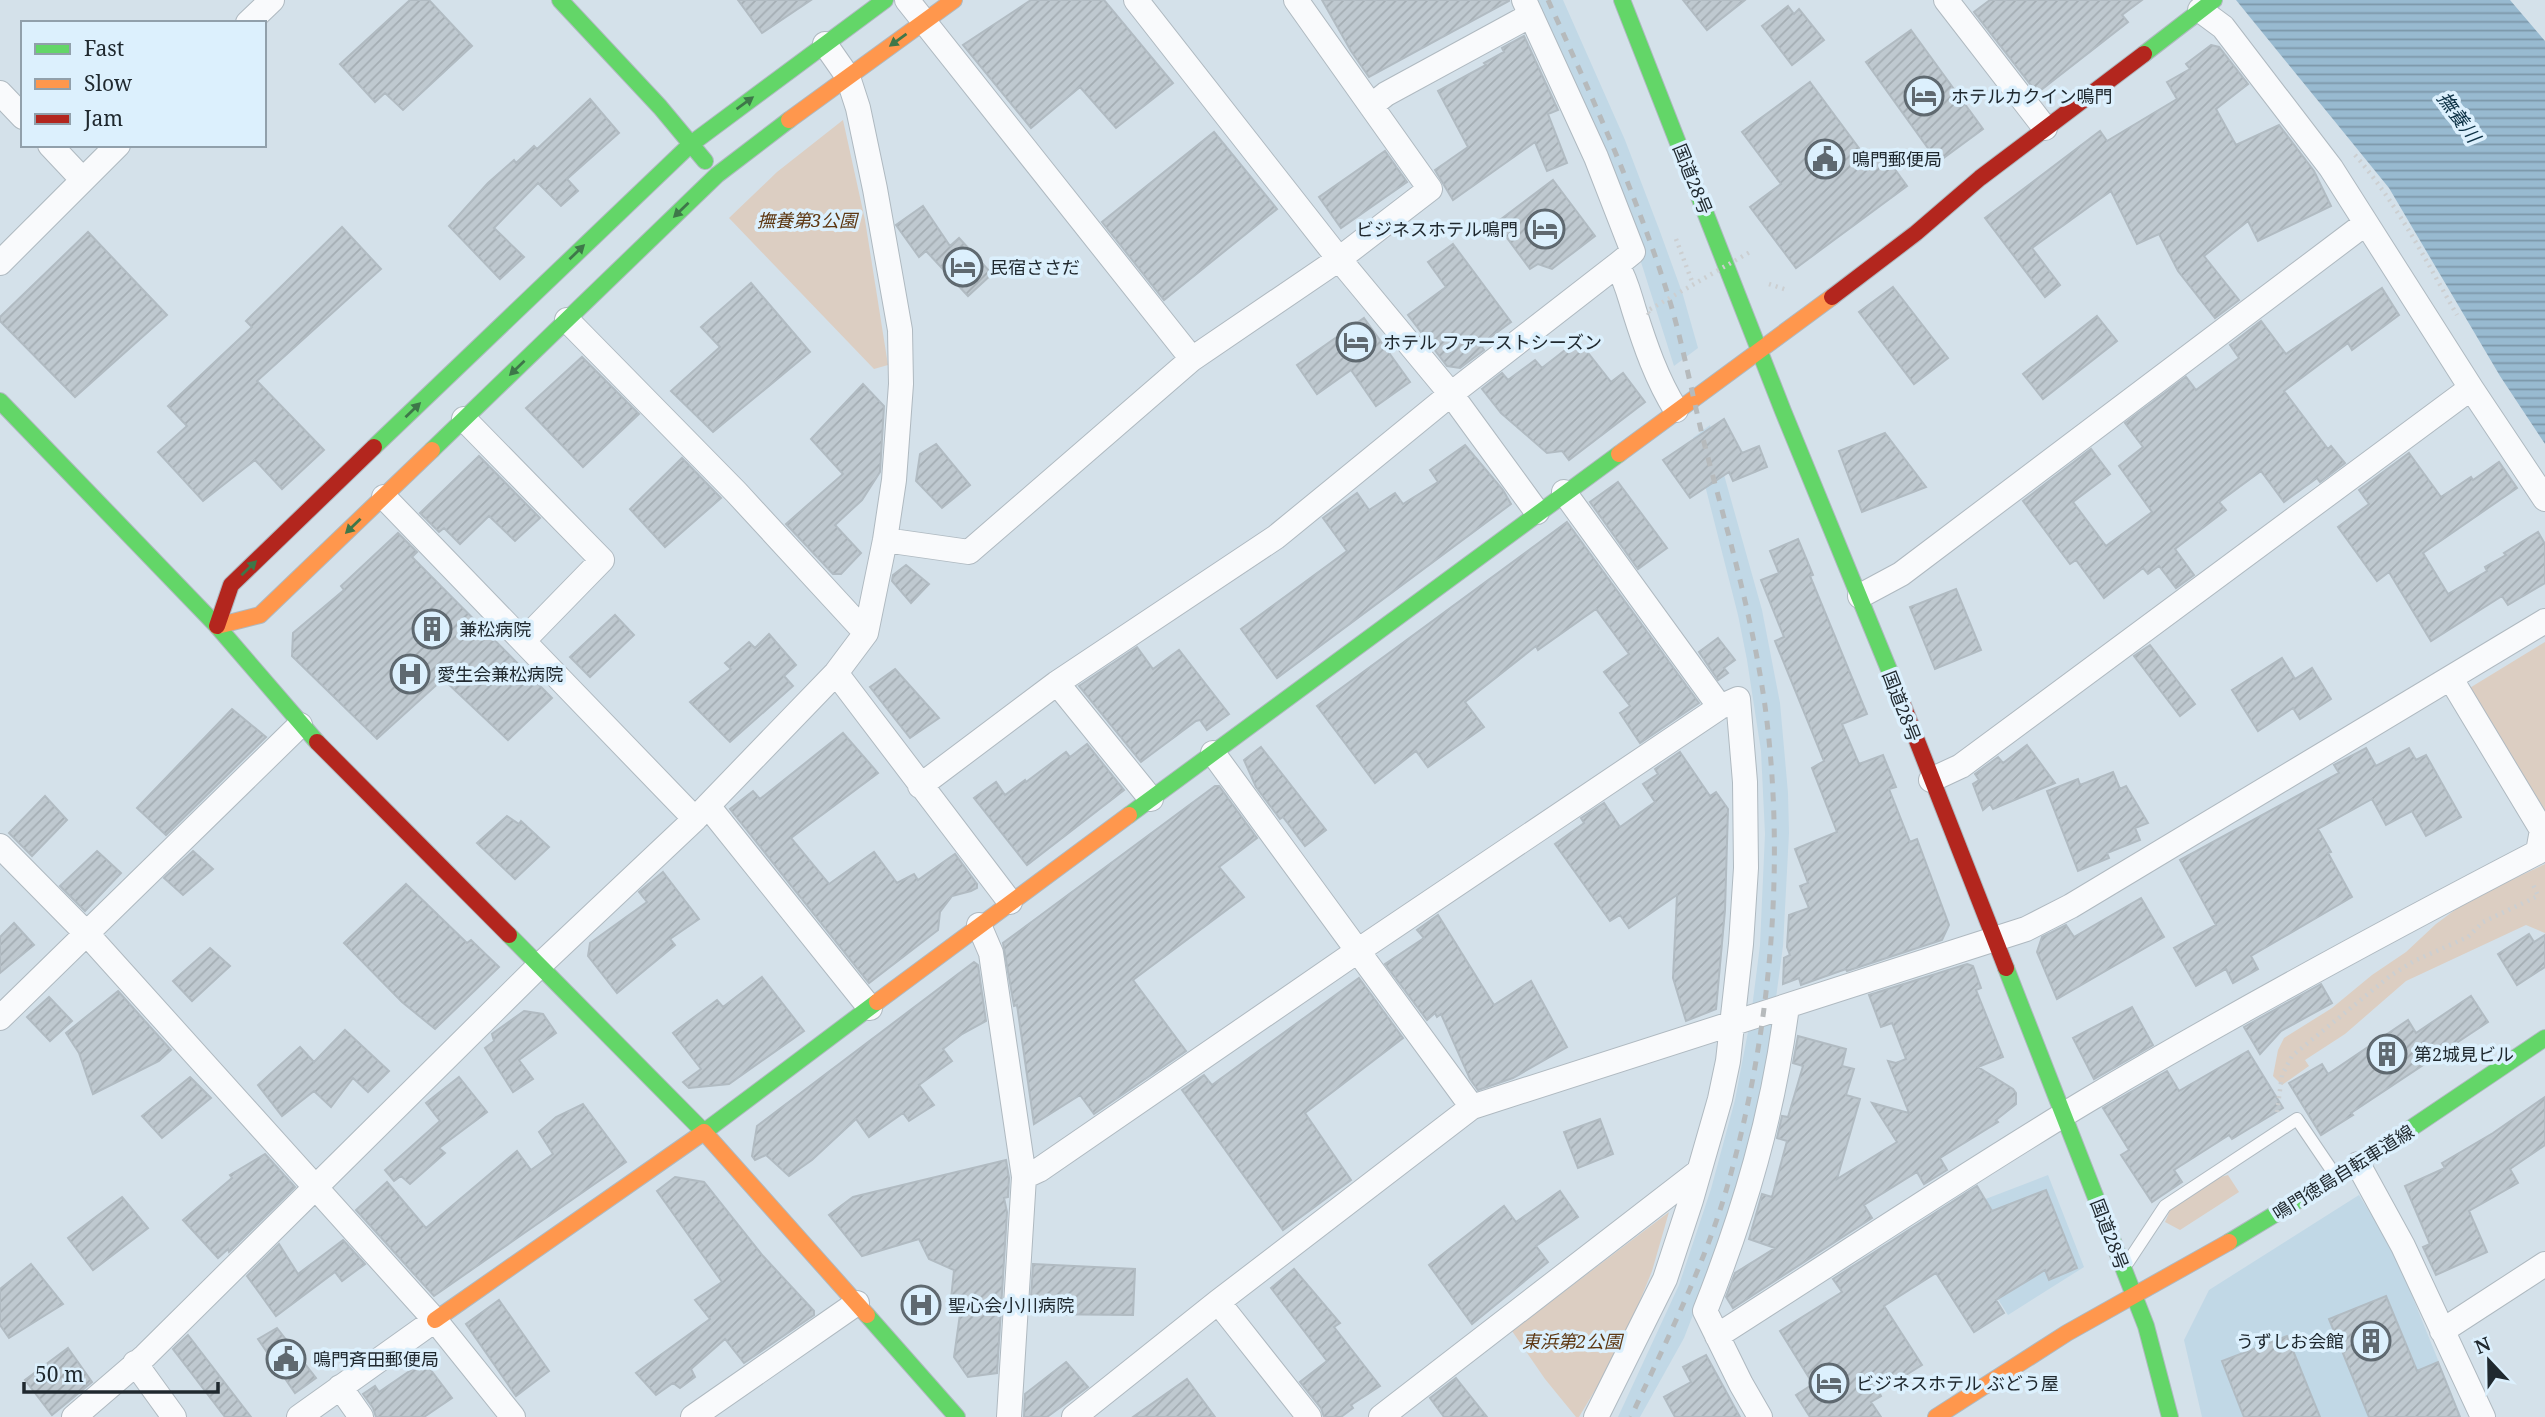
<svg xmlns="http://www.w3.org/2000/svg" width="2545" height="1417" viewBox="0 0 2545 1417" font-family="'Noto Serif','Noto Sans JP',serif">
<defs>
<pattern id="water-rules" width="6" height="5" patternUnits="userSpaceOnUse" patternTransform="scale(1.75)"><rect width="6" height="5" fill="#98bad0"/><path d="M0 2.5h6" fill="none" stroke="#7c97a9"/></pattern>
<pattern id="building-hatch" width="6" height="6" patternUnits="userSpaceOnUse" patternTransform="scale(1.75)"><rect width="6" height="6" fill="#bfc9d0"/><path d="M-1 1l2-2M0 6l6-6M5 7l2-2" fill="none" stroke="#a4adb3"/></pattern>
</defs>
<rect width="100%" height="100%" fill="#d4e1ea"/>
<path fill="#c1d8e6" d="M1533,0H1563L1625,140L1659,229L1683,295L1698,348L1674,366L1634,240Z
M1710,425L1762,610L1780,703L1788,793L1789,833L1783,946L1767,1064L1738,1189L1703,1289L1684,1338L1640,1417H1618L1679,1285L1711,1189L1735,1100L1751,1016L1760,945L1765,834L1761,751L1747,660L1738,615L1693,438Z
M2048,1175L2084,1267L2008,1315L1949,1222L1983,1200Z
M2359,1195L2394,1251L2461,1417H2202L2184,1340L2209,1290Z"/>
<path fill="#dccec2" d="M843,120L865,220L888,365L874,369L729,218L777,172Z
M2545,642V810L2468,689Z
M2545,864V933L2526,925L2406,981L2345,1034L2305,1060L2309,1066L2282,1085L2273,1076L2278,1050L2284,1038L2332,1008L2372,975L2406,952L2436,924L2467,901Z
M2228,1175L2239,1192L2180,1230L2165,1222L2171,1208L2216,1178Z
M1669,1212L1652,1271L1622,1345L1579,1417H1576L1545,1379L1512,1331Z"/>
<path fill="url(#water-rules)" d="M2236,0H2510L2545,41V444L2500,376L2389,188Z"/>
<path fill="url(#building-hatch)" stroke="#b1bbc2" stroke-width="2" d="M410,0H429L472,46L403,110L385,93L375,102L340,64Z
M738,0H811L762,33Z
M1031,0H1104L1173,83L1116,128L1080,87L1031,128L963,45Z
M1322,0H1509V1L1369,77L1351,51Z
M1683,0H1745L1707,30Z
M1990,0H2142L2122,15L2128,22L2037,93L1974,12Z
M1788,6L1794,14L1799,9L1824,40L1792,65L1762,26Z
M1911,30L1983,129L1938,162L1866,62Z
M1524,36L1558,110L1548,114L1567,163L1547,171L1535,142L1453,200L1435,170L1468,147L1438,91L1486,65L1484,63L1504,52L1502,48Z
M2211,45L2219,47L2248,84L2216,109L2236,145L2279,125L2314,171L2331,206L2258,241L2248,221L2204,256L2239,300L2215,318L2178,271L2159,234L2137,244L2111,191L2032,248L2060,285L2045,297L1985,218L2100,131L2107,141L2177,99L2167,82L2190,69L2186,64Z
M1810,82L1870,163L1883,153L1907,186L1796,268L1750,207L1781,184L1742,132Z
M590,99L619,133L567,179L578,191L561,206L538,183L494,228L524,257L500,279L449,226L488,183L514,160L516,163L534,146L537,149Z
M1214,132L1277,209L1164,300L1102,222Z
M1385,151L1407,182L1341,228L1319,197Z
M1553,180L1595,236L1552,269L1538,264L1530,269L1496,223Z
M923,206L950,246L959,238L992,274L968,296L926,251L919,257L896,225Z
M342,227L381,269L257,381L324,450L282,489L255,460L203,501L158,452L187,426L168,406L252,327L246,321Z
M88,232L167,315L75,397L0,321V317Z
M1453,244L1511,322L1484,342L1486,344L1482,347L1484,350L1460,368L1447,366L1408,315L1446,287L1428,262Z
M751,283L810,352L713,432L671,391L720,347L701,327Z
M1893,287L1948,358L1914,384L1859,312Z
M2382,288L2399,315L2352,350L2348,343L2284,391L2328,449L2331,446L2345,463L2320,482L2317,478L2284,502L2261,471L2219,502L2226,510L2175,549L2194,575L2176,588L2159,566L2148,574L2143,568L2104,598L2076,560L2070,564L2023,501L2091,449L2110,474L2073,502L2106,546L2152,512L2119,466L2143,447L2125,423L2186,377L2196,390L2239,358L2230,345L2261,321L2286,354Z
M2097,316L2117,341L2043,399L2023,374Z
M1364,318L1410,382L1376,406L1351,370L1317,394L1297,365Z
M1578,340L1611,382L1623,373L1645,402L1569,460L1562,451L1547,453L1501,413L1482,389L1502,373L1508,380L1535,360L1542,368Z
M582,357L639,414L583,467L526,408Z
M863,384L884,406L880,472L862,500L835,525L861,553L841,574H833L786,524L843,474L811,439Z
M1724,419L1742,453L1759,446L1767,467L1733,481L1729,472L1690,498L1663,460Z
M1885,433L1926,487L1862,512L1839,451Z
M936,444L970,485L942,508L916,481L920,454Z
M1465,445L1503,490L1511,504L1277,678L1241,629L1347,551L1323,518L1357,493L1369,510L1395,493L1403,504L1438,482L1430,470Z
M2409,453L2441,497L2471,477L2473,480L2499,462L2517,488L2423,553L2448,594L2487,571L2485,567L2506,555L2504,553L2538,532L2545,544V583L2508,605L2502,596L2431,641L2389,572L2377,581L2338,527L2369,504L2359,490Z
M479,456L540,518L515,541L489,516L460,544L444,528L439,532L420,513Z
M682,458L721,498L665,547L630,509Z
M1618,482L1667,548L1638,569L1590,502Z
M1567,522L1699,703L1640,743L1620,713L1630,706L1604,672L1629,654L1596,609L1538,650L1536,646L1465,702L1484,727L1428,767L1416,751L1375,783L1317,706Z
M398,533L417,552L412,557L552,698L508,740L443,679L377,739L292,656L293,633L344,590L341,586Z
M1798,539L1813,575L1810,576L1867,714L1842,724L1859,764L1883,755L1896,787L1889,789L1910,842L1917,839L1949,925L1942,940L1847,971L1846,969L1801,985L1799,978L1783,984L1784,958L1790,955L1787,947L1789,915L1809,908L1800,886L1808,883L1795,849L1837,832L1812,768L1824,761L1775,641L1784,637L1761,580L1779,573L1770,551Z
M906,565L929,584L911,603L892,581L893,575Z
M1956,589L1981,650L1935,669L1910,607Z
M615,615L634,635L590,677L570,657Z
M769,634L796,665L784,676L793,686L730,742L690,702L731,669L725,663L749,642L755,648Z
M1718,638L1735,660L1724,668L1728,673L1718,680L1699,652Z
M2150,645L2195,704L2180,716L2134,656Z
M1137,647L1153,669L1179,650L1229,714L1207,730L1200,720L1196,721L1141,762L1079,686Z
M2282,658L2295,679L2312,668L2331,699L2300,719L2293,708L2258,731L2232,690Z
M895,669L939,718L910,738L870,687Z
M232,709L266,737L166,835L137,808Z
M843,733L878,773L791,838L829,884L874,852L897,883L914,874L918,880L955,854L977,884V888L971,891L952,896L940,912L938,930L869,983L730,809L753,791L760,799Z
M1087,744L1124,790L1027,865L974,798L996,782L1005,795L1025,780L1026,782L1066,752L1070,757Z
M2027,745L2055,783L1993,809L1990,804L1983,810L1973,784L1979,780L1975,774L1998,757L2003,763Z
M1261,747L1326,830L1305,846L1283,817L1280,819L1256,787L1244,760Z
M2366,748L2376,766L2409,748L2416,760L2426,755L2461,817L2426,836L2412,811L2386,825L2372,799L2318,829L2331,852L2328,853L2352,897L2251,956L2258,969L2233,983L2226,969L2196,986L2174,948L2216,925L2180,860L2339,773L2334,765Z
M1680,752L1710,796L1716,792L1728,809L1725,910L1716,1009L1686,1021L1673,978L1677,895L1629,928L1620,915L1610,921L1555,844L1584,823L1581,818L1604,803L1620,827L1655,802L1643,784L1658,774L1655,769Z
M2113,772L2120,789L2126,786L2148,823L2135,828L2140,840L2107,853L2109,858L2078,871L2047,791L2078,779L2080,785Z
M1215,786H1219L1257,838L1219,867L1244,897L1133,980L1186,1051L1094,1114L1080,1095L1034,1124L1017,1005L1014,1006L1003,943Z
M45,796L67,820L32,856L9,833Z
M507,816L519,824L521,821L549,847L515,879L477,843Z
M97,851L121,873L85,911L60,886Z
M193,851L213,869L183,895L164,878Z
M663,872L699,919L670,939L675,945L617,993L588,956L590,943L647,902L639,892Z
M406,884L467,943L471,940L499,967L435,1029L402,1002L344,943Z
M2141,898L2164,937L2057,999L2037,952L2042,937L2066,925L2074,937Z
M1438,915L1494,1005L1531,981L1567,1047L1513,1078L1478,1090L1470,1079L1441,1014L1437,1017L1435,1013L1427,1020L1385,964L1424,938L1417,930Z
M14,923L34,945L0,973V937Z
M2529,934L2534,942L2545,935V967L2517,985L2498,954Z
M210,948L230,966L192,1001L173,981Z
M974,962L978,965L986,1021L962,1034L943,1049L952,1061L919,1085L934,1105L909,1121L903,1113L869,1137L856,1119L812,1160L789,1176L766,1155L755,1160L752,1156L757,1126Z
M1967,964L1973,966L1981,988L1976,990L2003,1057L1978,1067L2013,1089L2016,1093V1104L1996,1120L1998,1122L1940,1158L1947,1170L1924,1184L1917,1172L1864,1205L1872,1218L1733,1308L1726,1297L1735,1273L1775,1248L1749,1239L1762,1194L1772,1197L1787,1141L1777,1138L1782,1116L1788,1117L1803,1066L1793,1063L1798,1036L1846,1049L1842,1066L1854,1069L1846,1095L1860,1099L1837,1179L1897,1142L1872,1103L1909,1113L1888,1061L1896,1063L1906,1059L1892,1023L1881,1027L1869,995Z
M762,977L804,1031L729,1084L689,1088L683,1082L701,1069L673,1033L717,1000L723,1007Z
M1359,978L1403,1038L1305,1113L1351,1180L1283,1230L1182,1090L1204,1075L1212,1085Z
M2321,984L2332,1003L2281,1031L2260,1054L2244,1027Z
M118,991L171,1050L159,1061L93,1094L79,1053L66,1033Z
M2471,996L2488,1022L2351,1113L2353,1115L2321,1135L2289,1083L2322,1064L2328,1074L2408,1020L2416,1033Z
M49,997L72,1021L50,1041L27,1017Z
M2132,1007L2153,1045L2094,1079L2073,1038Z
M524,1011L543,1014L556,1033L519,1060L533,1079L513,1092L485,1048L494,1041L492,1034Z
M345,1030L389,1071L368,1092L353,1078L331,1107L314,1091L282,1116L258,1085L300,1047L314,1062Z
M2248,1051L2283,1108L2232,1139L2229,1135L2174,1170L2182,1182L2152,1202L2121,1155L2129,1150L2103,1108L2167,1071L2179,1091Z
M190,1077L211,1098L162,1138L142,1116Z
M459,1077L487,1112L439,1148L445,1153L410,1184L401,1176L394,1181L385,1170L440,1121L426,1103Z
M2545,1097V1145L2510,1169L2518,1183L2469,1211L2487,1252L2436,1275L2423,1247L2430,1244L2405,1186L2445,1168L2442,1163L2493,1133Z
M583,1104L626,1162L434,1296L356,1210L387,1182L426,1228L517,1151L531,1170L553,1154L539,1132L556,1117Z
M1600,1119L1613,1154L1578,1168L1564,1132Z
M265,1154L295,1187L229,1252L228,1249L218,1258L183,1220L232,1178L230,1175Z
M1006,1160L1009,1178L1008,1197L1004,1198L1007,1212L997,1373L968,1377L954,1357L962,1300L951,1299L954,1270L929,1259L919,1239L862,1256L829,1215L853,1197Z
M675,1177L704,1182L763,1256L814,1311V1315L744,1363L725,1339L691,1369L695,1377L680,1388L673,1383L656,1395L636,1373L710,1319L695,1300L722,1282L657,1191Z
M1977,1186L1992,1211L2046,1190L2077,1268L2049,1280L2045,1270L1996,1300L2004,1313L1974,1332L1936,1273L1884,1306L1922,1365L1879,1392L1881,1396L1871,1402L1881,1417H1810L1796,1395L1813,1384L1780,1331L1842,1292L1833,1279Z
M1560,1191L1578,1217L1536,1246L1548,1262L1472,1324L1429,1265L1504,1206L1516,1222Z
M122,1197L148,1228L93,1270L68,1238Z
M343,1240L365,1264L342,1281L335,1272L276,1316L247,1276L279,1244L298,1274Z
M31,1264L63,1304L9,1338L0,1325V1289Z
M1033,1264L1135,1269L1133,1315L1030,1314Z
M1294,1269L1340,1323L1334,1327L1380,1386L1351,1405L1353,1408L1341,1417H1324L1321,1408L1300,1382L1327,1361L1271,1288Z
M2386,1296L2417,1371L2438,1362L2460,1417H2369L2329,1319Z
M499,1300L549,1371L516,1396L466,1324Z
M277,1328L316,1378L295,1393L258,1339Z
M188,1335L251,1417H225L173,1349Z
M2287,1336L2320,1417H2244L2222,1361Z
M68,1348L92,1382L52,1415L25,1380Z
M1706,1355L1740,1417H1675L1664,1397L1691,1382L1683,1367Z
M424,1361L452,1398L424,1417H376L373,1408L363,1394L375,1386L379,1392Z
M1066,1362L1088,1387L1047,1417H1024L1025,1394Z
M1456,1378L1487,1417H1444L1430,1398Z
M1187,1379L1215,1417H1133Z"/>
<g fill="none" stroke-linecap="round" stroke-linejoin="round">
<defs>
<path id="lane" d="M2128,1262L2165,1206L2297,1119L2335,1175"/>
<path id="street" d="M907,0L1192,359
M1136,0L1339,259L1451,394L1537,512
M1524,0L1596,157L1633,252L1617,265C1626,280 1629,294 1634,310C1645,345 1657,380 1676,410
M1946,0L2045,128
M2200,10L2223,27L2331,168L2471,388L2545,499
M248,23L272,0
M0,93L23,117
M1371,106L1386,94L1531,15
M50,145L82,179
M0,263L118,145
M567,320L736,492L866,633
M464,419L602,560L524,640
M1564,492L1720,707
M384,497L695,819
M885,540L969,552L1192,359L1339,259L1430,189L1296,0
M1860,596L1901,574L2366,223
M836,673L1010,902
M1213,753L1472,1107
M1931,780L1961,766L2471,388
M920,786L1057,683
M1151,799L1057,683L1276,537L1451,394L1617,265
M708,806L870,1008
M0,846L88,935L435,1320L513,1417
M979,925L991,953L1024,1177L1009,1417
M0,1018L300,725
M2358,1164L2403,1246L2483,1417
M1024,1177L1039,1170L1359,950L1720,707L1738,699L1745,782L1746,868L1741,944L1728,1061L1720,1099L1691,1200L1665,1279L1596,1417
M1218,1302L1309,1417
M2442,1331L2545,1264
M1717,1336C1841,1257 1963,1175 2088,1100C2236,1012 2386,931 2538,852L2542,830L2451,679
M135,1363L174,1417
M340,1387L361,1417
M74,1417L145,1356L539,966L695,819L836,673L866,633L885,540L894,480L901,384L900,330L875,189L858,108L848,77L825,44
M299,1417L435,1320
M693,1417L857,1303
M1074,1417L1218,1302L1472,1107L2026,929L2071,906L2545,621
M1381,1417L1698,1172
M1760,1417L1741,1384L1705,1311C1745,1210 1773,1115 1787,1006"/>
<path id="fast" d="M560,0L660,107L705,161
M1622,0L1783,411L1892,677
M2144,54L2214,0
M0,401L217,626L317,742
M374,447L691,144L885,0
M432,450L717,175L789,120
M1129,815L1619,454
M509,935L704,1132L877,1002
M2006,968L2146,1326L2170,1417
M2229,1242L2358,1164L2545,1038
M867,1315L957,1417"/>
<path id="slow" d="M789,120L954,0
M1619,454L1832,297
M217,626L260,615L432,450
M877,1002L1129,815
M435,1320L704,1132L867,1315
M1936,1417L2067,1333L2229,1242"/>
<path id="jam" d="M1832,297L1916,233L1980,178L2144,54
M217,626L231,585L374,447
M1892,677L2006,968
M317,742L509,935"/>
</defs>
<use href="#lane" stroke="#afb9c0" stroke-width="14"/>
<use href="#street" stroke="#afb9c0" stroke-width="26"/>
<use href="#fast" stroke="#afb9c0" stroke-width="18"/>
<use href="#slow" stroke="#afb9c0" stroke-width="18"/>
<use href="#jam" stroke="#afb9c0" stroke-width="18"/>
<path stroke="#cccfd1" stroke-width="4.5" stroke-dasharray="2 5" stroke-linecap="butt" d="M2355,155C2397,203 2426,261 2457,315
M1676,239L1693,284
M1769,284L1787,290
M2277,1112L2282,1075L2292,1056L2390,976L2414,961L2468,937L2483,922L2538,896L2532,882"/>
<use href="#lane" stroke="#f9fafc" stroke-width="12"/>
<use href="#street" stroke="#f9fafc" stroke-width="24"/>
<use href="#fast" stroke="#63d668" stroke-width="16"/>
<use href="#slow" stroke="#ff974d" stroke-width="16"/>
<use href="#jam" stroke="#b3261e" stroke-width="16"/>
<path stroke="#b6babc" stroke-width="5" stroke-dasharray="9 9" stroke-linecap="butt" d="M1548,0C1592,97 1636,193 1668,295C1684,347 1693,401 1707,454C1729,537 1753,620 1765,706C1786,862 1771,1033 1728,1184C1705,1265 1666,1341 1631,1417"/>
<path stroke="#cccfd1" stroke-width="4.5" stroke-dasharray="2 5" stroke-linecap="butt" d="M1649,314L1647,311L1750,252"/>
</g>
<defs><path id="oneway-solid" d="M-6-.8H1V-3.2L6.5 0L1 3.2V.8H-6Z" transform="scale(1.75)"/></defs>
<g fill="#3e7749">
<use href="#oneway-solid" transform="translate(898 40) rotate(144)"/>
<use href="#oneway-solid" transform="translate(745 103) rotate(-36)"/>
<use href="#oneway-solid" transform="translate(681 210) rotate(136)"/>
<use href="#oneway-solid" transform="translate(577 252) rotate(-44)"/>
<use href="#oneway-solid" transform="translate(517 368) rotate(136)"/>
<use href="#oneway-solid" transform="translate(413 410) rotate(-44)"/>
<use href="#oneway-solid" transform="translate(353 526) rotate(136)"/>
<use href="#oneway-solid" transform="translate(249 568) rotate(-44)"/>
</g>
<defs>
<symbol id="hotel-ring" viewBox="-11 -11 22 22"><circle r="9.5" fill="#dcf0fd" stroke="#5f6970" stroke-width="1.5"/><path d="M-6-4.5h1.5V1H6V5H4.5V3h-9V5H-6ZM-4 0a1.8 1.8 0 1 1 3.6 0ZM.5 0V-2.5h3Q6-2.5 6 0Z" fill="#5f6970"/></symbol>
<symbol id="civic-ring" viewBox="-11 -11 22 22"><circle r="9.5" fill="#dcf0fd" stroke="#5f6970" stroke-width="1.5"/><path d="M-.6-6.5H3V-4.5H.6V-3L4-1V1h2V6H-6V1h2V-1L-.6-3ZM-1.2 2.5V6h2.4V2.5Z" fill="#5f6970"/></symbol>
<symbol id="building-ring" viewBox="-11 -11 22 22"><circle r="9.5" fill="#dcf0fd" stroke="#5f6970" stroke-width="1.5"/><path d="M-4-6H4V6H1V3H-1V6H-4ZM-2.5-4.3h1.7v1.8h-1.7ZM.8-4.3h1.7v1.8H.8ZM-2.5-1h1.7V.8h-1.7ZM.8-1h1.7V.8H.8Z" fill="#5f6970"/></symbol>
<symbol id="hospital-ring" viewBox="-11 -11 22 22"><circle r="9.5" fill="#dcf0fd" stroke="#5f6970" stroke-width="1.5"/><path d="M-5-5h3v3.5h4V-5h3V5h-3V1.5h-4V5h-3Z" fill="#5f6970"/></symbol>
</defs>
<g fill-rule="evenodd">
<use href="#hotel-ring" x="1902" y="74" width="44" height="44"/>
<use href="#civic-ring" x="1803" y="137" width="44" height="44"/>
<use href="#hotel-ring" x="1523" y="207" width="44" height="44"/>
<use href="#hotel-ring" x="941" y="245" width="44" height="44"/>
<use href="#hotel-ring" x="1334" y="320" width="44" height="44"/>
<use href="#building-ring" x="410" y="607" width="44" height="44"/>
<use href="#hospital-ring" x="388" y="652" width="44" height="44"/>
<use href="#building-ring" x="2365" y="1032" width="44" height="44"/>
<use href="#hospital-ring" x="899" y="1283" width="44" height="44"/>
<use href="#building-ring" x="2349" y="1319" width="44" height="44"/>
<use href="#civic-ring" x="264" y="1337" width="44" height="44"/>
<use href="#hotel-ring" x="1807" y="1361" width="44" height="44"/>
</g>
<g text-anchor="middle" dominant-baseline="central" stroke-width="7" stroke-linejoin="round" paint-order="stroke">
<g font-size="18" fill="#20292f" stroke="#dcf0fd" text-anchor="start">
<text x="1951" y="96">ホテルカクイン鳴門</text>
<text x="1852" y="159">鳴門郵便局</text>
<text x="1518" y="229" text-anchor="end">ビジネスホテル鳴門</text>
<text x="990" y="267">民宿ささだ</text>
<text x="1383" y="342">ホテル ファーストシーズン</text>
<text x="459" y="629">兼松病院</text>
<text x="437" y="674">愛生会兼松病院</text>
<text x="2414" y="1054">第2城見ビル</text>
<text x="948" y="1305">聖心会小川病院</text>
<text x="2344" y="1341" text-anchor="end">うずしお会館</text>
<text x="313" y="1359">鳴門斉田郵便局</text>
<text x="1856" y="1383">ビジネスホテル ぶどう屋</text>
</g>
<g font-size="18" fill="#20292f" stroke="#dcf0fd">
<text transform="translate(1693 179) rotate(68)">国道28号</text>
<text transform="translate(1902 706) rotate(69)">国道28号</text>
<text transform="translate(2343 1172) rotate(-32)">鳴門徳島自転車道線</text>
<text transform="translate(2110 1234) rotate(69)">国道28号</text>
</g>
<g font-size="18" font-style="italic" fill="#5d3712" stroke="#dcf0fd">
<text x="807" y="220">撫養第3公園</text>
<text x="1572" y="1341">東浜第2公園</text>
</g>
<g font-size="19" font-style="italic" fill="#0b3044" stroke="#dcf0fd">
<text transform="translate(2459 117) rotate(54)">撫養川</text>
</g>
</g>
<rect x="21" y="21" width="245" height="126" fill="#dcf0fd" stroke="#91a0ab" stroke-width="2"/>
<rect x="35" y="44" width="35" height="10" fill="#63d668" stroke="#91a0ab" stroke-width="2"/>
<text x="84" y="56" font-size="21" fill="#20292f">Fast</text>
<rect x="35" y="79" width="35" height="10" fill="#ff974d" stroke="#91a0ab" stroke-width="2"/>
<text x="84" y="91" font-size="21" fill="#20292f">Slow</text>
<rect x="35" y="114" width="35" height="10" fill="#b3261e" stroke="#91a0ab" stroke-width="2"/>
<text x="84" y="126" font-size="21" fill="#20292f">Jam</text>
<g transform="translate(2489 1361) rotate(338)" stroke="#dcf0fd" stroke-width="5" paint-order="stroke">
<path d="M0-5L12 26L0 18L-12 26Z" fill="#20292f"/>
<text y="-10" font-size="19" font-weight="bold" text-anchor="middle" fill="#20292f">N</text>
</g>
<path d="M24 1382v10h194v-10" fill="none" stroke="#20292f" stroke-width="3.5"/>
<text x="35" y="1382" font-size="21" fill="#20292f" stroke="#dcf0fd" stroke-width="5" paint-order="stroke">50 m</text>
</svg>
